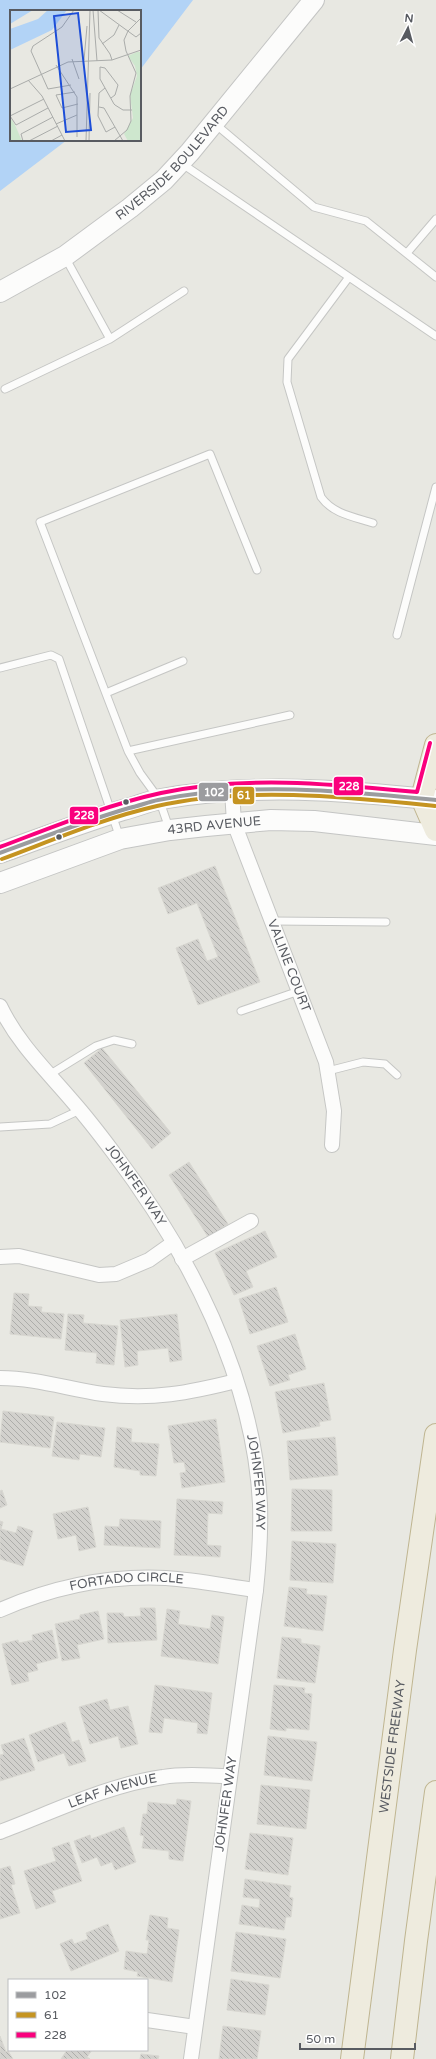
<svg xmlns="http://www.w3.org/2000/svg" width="436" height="2059" viewBox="0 0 436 2059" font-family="'Varela Round',sans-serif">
<defs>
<pattern id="building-back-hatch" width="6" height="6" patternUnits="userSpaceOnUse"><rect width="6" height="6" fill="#d2d1cd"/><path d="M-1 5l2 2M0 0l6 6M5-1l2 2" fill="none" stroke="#adadaa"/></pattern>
</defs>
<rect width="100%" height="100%" fill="#e8e8e2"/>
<path fill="#b2d3f6" d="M0,0H193L140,70V11H11V140H67L0,191Z"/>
<path fill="url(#building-back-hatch)" stroke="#d8d7d1" d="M215,866L260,982L198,1005L176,948L198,939L207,961L218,957L197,903L168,914L158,888Z
M102,1048L171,1133L152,1149L84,1063Z
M189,1162L228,1224L208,1237L169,1175Z
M265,1231L277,1257L246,1271L253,1287L234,1295L215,1253Z
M276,1287L288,1322L250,1334L239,1299Z
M14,1293L29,1294L28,1306L42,1307L41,1312L64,1314L61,1339L10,1334Z
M68,1314L84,1315L83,1323L118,1326L114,1365L96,1363L97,1353L65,1350Z
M177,1314L182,1360L170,1362L168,1348L137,1351L138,1365L125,1367L120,1320Z
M295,1334L306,1369L288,1375L290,1380L270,1386L257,1346Z
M324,1383L331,1420L319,1422L320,1426L283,1433L275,1392Z
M3,1411L54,1417L50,1448L0,1442Z
M216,1419L225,1482L182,1488L180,1473L186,1472L184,1462L174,1463L168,1426Z
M57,1422L105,1428L101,1457L80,1454L79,1460L52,1456Z
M117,1427L132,1429L131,1442L159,1444L156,1476L140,1475V1471L114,1467Z
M335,1437L338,1475L290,1480L287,1441Z
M292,1489L332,1490V1531H291Z
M2,1490L7,1505L0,1508V1491Z
M177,1499L223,1502L222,1514L208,1513L207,1545L221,1546L220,1557L174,1555Z
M88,1507L96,1547L79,1551L76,1535L58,1539L53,1514Z
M120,1519L161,1521L160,1548L104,1545L105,1526L119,1527Z
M0,1521L3,1522L1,1529L16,1533L18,1526L33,1531L23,1566L0,1559Z
M292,1541L336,1544L333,1583L290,1580Z
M289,1587L307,1589L306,1594L327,1596L323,1631L284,1626Z
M140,1608H155L157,1640L108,1643L107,1613H123L124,1617L141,1616Z
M167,1609L180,1611L178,1624L210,1629L212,1615L224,1617L218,1664L161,1656Z
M98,1611L104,1639L77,1645L80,1658L62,1661L55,1624L80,1619V1615Z
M52,1630L58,1658L36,1664L38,1670L27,1673L29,1681L12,1685L2,1644L18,1640L19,1643L33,1640L32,1635Z
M282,1637L301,1639V1643L320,1646L315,1683L277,1678Z
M155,1685L212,1693L207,1734L197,1733L198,1723L164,1718L162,1733L149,1732Z
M274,1685L305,1688L304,1693L312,1694L309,1730L286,1728V1731L270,1729Z
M107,1699L110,1710L128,1706L138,1744L121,1748L118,1736L90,1744L79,1707Z
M65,1722L72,1742L79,1740L86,1761L69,1766L64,1753L38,1762L29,1735Z
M268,1736L317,1742L312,1781L264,1775Z
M24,1738L35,1770L0,1781V1755L4,1754L1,1745Z
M261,1785L310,1790L306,1829L257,1824Z
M177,1799L191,1801L183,1861L169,1859V1851L142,1848L144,1836L140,1835L143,1814H147L148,1802L176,1805Z
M124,1827L136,1862L115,1870L112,1862L101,1866L97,1857L82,1863L74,1841L90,1835L91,1839Z
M250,1833L293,1838L288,1875L245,1869Z
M69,1842L82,1881L52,1891L56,1902L36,1909L24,1871L56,1861L52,1848Z
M10,1866L15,1884L11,1885L20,1913L0,1919V1869Z
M245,1879L291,1886L289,1897L293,1898L291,1917H286L284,1930L239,1924L242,1905L259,1908L260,1899L243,1897Z
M150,1915L168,1918L167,1928L179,1930L172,1982L137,1976L138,1972L124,1969L126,1951L147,1954L149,1940H146Z
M108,1924L119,1951L71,1971L60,1944L72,1939L74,1944L88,1939L86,1933Z
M236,1932L286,1939L280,1978L231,1971Z
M231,1979L269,1985L265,2015L227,2010Z
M223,2026L261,2031L257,2059H219Z
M0,2036L6,2052L8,2051L13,2059H0Z
M67,2050H92L87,2057L90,2059H61Z
M141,2054L159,2056L158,2059H140Z"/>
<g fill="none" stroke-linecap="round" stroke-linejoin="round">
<defs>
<path id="lane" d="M214,123L314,207L366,221L436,277
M181,163L436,336
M407,253L436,219
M65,257L110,339
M349,277L288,359L287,382L321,497C333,514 354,517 373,523
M5,389L110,339L184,291
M397,635L436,487
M0,668L51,655L59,659L120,838
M106,693L183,661
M128,751L290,715
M169,828L159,799L140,773L128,751L40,522L210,454L257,570
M273,921L386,922
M241,1011L299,991
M328,1071L363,1062L385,1064L397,1075
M49,1075L96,1046L114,1040L132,1044
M0,1127L50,1124L80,1110"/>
<g id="street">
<path id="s1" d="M232,790L234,823L326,1062L334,1111L332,1145"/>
<path id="s2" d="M0,1006C18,1044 48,1072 74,1103C88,1119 101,1136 113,1152C188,1251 254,1378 260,1504C261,1533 259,1561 256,1590L191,2059"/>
<path d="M0,1257L19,1256L99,1275L116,1274L149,1260L173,1243"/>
<path d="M182,1259L251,1221"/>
<path d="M0,1378C36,1378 68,1389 103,1394C152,1400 189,1393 236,1381"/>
<path id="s3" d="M0,1610C53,1587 108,1575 166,1578C196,1580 226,1586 256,1590"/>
<path id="s4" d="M0,1832C53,1812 107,1785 163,1777C185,1773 208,1776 230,1776"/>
<path d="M147,2020L195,2027"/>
</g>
<g id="secondary">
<path id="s5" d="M0,292L65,256L130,208L164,180L190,152L314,0"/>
<path d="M0,853C41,838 81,823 123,810C136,807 148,801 161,799C253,783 344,790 436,800"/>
<path id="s6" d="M0,883L120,839L170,830L206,826L271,820L314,821L436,835"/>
</g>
<g id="highway">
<path d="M436,745L422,798L436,830"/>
<path id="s7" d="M352,2059L405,1650L436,1435"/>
<path d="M402,2059L416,1941L436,1792"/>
</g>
</defs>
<use href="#lane" stroke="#c5c6c4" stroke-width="9"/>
<use href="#street" stroke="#c5c6c4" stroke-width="16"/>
<use href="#secondary" stroke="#c4c5c4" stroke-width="22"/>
<use href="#highway" stroke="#bfb590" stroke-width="24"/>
<use href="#lane" stroke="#fcfcfb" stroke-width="7"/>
<use href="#street" stroke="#fcfcfb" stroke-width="14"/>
<use href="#secondary" stroke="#fcfcfb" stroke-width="20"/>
<use href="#highway" stroke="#eeebde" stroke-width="22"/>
<defs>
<path id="bus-1" d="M0,853C43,837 85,821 129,808C139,806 148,802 158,800C249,781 345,791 436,800"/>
<path id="bus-2" d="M2,859C53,840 104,818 157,806C244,786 347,797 435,806"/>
<path id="bus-3" d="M0,847C53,827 106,805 161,793C245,775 333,784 417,792L430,743"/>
</defs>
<use href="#bus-1" stroke="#fff" stroke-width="7"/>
<use href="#bus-2" stroke="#fff" stroke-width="7"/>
<use href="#bus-3" stroke="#fff" stroke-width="7"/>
<use href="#bus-1" stroke="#9b9c9f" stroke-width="4"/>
<use href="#bus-2" stroke="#c59421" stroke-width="4"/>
<use href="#bus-3" stroke="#fa007d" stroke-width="4"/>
</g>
<g fill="#585b61" stroke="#fff" stroke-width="1.5">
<circle cx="126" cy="802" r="3.5"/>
<circle cx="59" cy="837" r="3.5"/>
</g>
<g text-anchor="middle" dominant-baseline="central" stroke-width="3.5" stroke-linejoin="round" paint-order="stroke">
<g font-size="13" fill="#585b61" stroke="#fff">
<text stroke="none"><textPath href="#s5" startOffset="217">RIVERSIDE BOULEVARD</textPath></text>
<text stroke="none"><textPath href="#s6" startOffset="223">43RD AVENUE</textPath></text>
<text stroke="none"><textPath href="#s1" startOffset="186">VALINE COURT</textPath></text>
<text stroke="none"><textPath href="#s2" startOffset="225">JOHNFER WAY</textPath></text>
<text stroke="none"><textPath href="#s2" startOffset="550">JOHNFER WAY</textPath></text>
<text stroke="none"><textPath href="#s3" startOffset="131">FORTADO CIRCLE</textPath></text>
<text stroke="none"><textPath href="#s7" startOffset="315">WESTSIDE FREEWAY</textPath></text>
<text stroke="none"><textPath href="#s4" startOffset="120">LEAF AVENUE</textPath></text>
<text transform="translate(226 1804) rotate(-82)">JOHNFER WAY</text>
</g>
</g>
<g transform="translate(10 10)">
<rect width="131" height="131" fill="#e8e8e2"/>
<path d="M127,42H131V131H118L114,124L123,108L120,85L127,66L125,56L118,46ZM0,107L5,115L12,131H0Z" fill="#cee7ce"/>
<path d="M0,0H23L0,14ZM38,0H57L42,20L0,40V19L28,9Z" fill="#b2d3f6"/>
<path fill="none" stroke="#aaacaa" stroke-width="1" d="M83,0L87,51M88,0L89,28L100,44L102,50L131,40M89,0L126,27L131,23M107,0L126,12M92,34L104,25L109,15M62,49L69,69M74,50L77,16M46,55L67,87V127M18,70L32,86L55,131M61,75L38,79L21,41L23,36L52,17L64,0M95,78L89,83L88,106L96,122L105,117M0,79L58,52L102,50M65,82L46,85L52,98L68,94M101,88L105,85L108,75L95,58L90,57V69L104,94L105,95L113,100H122M89,97L94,98L113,131M0,106L6,115L38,98M0,106L34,89M46,114L67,105M13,131L11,124L43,107M19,131L48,116M41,131L52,125M76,131L80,0M79,131L80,83M104,131L117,120L121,111L120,86L126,63L116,41L114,30L118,21L131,8"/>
<path fill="#1d4ed8" fill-opacity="0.15" stroke="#1d4ed8" stroke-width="2" d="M68,3L81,120L56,122L44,6Z"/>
<rect width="131" height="131" fill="none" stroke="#585b61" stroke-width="2"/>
</g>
<g stroke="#fff" stroke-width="1.5">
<rect x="333" y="776" width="31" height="20" rx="4" fill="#fa007d"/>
<rect x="198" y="782" width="31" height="20" rx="4" fill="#9b9c9f"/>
<rect x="232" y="786" width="23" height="19" rx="4" fill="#c59421"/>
<rect x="69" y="806" width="30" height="19" rx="4" fill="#fa007d"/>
</g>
<g font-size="11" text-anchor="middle" font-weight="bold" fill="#fff">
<text x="349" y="790">228</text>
<text x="214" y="796">102</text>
<text x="244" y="799">61</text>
<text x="84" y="819">228</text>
</g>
<rect x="8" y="1979" width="140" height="72" fill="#ffffff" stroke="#bcbdc0"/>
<rect x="16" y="1992" width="20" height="6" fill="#9b9c9f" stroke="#bcbdc0"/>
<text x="44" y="1999" font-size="12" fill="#585b61">102</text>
<rect x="16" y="2012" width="20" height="6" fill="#c59421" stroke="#bcbdc0"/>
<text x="44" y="2019" font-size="12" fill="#585b61">61</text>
<rect x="16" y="2032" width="20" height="6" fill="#fa007d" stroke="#bcbdc0"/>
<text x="44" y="2039" font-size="12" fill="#585b61">228</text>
<g transform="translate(408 28) rotate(6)" stroke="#ffffff" stroke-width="3" paint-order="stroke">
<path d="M0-3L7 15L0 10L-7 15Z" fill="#585b61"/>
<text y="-6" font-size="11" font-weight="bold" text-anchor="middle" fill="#585b61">N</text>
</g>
<path d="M300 2043v6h115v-6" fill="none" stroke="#585b61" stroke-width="2"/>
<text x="306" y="2043" font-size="12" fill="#585b61" stroke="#ffffff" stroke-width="3" paint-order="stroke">50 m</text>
</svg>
